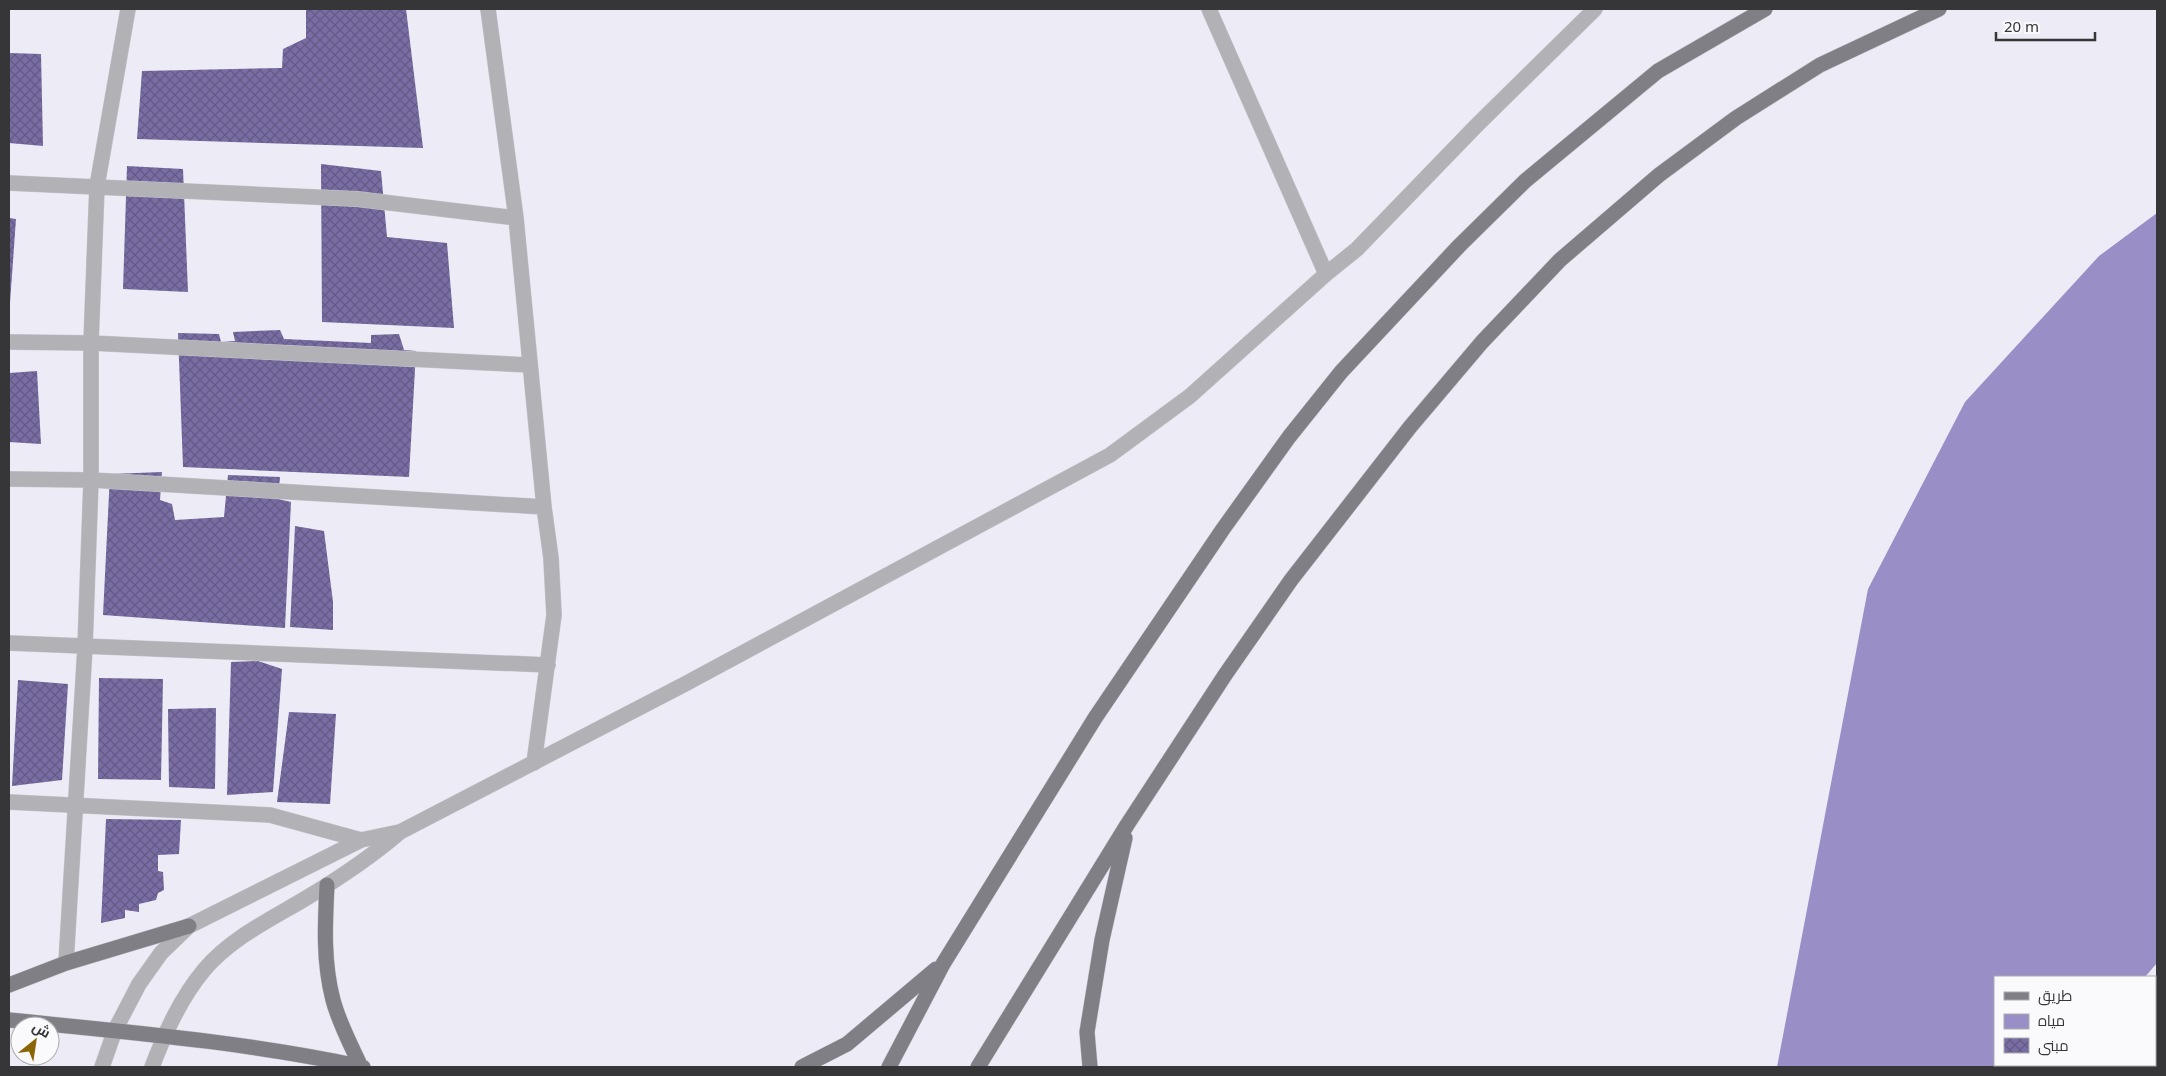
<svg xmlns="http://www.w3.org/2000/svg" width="2166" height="1076" viewBox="0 0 2166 1076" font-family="'Noto Sans',Cairo,sans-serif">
<defs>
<pattern id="building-cross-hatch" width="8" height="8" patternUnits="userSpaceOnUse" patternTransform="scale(1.25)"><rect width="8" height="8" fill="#796da3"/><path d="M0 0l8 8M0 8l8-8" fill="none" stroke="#645a86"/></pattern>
</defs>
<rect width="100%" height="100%" fill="#edebf5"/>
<path fill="#9a8ec7" d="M2157,213V963L2145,977H1995V1065H2059L2057,1067H1777L1868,589L1965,402L2099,256Z"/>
<path fill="url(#building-cross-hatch)" d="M306,9H406L423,148L137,139L142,71L282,68L283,49L306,38Z
M9,53L41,54L43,146L9,143Z
M321,164L381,171L387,237L447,243L454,328L322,322Z
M127,166L183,169L188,292L123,289Z
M9,218L16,219L10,303H9Z
M280,330L284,339L371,343V335L399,334L404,350L416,351L409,477L183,467L178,333L219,334L221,342L235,341L233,332Z
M37,371L41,444L9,442V373Z
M162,472L160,500L172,504L175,520L224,517L228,475L280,477L278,499L291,502L285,628L103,615L110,474Z
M295,526L324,531L333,602V630L290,627Z
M258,661L282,669L273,792L227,795L231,662Z
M99,678L163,679L161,780L98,779Z
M18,680L68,684L62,780L12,786Z
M216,708L215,789L169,787L168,709Z
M289,712L336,714L330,804L277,802Z
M106,819L181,820L179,854L158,855V871L163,872L164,890L158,893L156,900L139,904V912L125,910V918L101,923Z"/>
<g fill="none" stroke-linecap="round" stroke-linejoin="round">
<defs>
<path id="minor" d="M488,9L516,218L544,507L551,558L554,615L534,763
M1209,9L1326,274
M9,183L357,199L516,218
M9,342L91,343L530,365
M9,479L91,480L544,507
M9,643L548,665
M9,802L270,815L361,840
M66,963L85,647L91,480V343L97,186L128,9
M102,1067L115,1030L139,984L161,953L189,926L361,840L399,832
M152,1067C165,1033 180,999 204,970C230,939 269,920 303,900C338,879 370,858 400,832L685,684L1110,455L1190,396L1326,274L1357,249L1476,126L1595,9"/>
<path id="major" d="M327,885C325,924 323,962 333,1000C339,1023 351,1045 361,1067
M9,985L66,963L189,926
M9,1020C127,1032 247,1042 363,1067
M802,1067L847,1044L936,969
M889,1067L943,964L1095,718L1223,529L1289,437L1341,372L1459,246L1525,181L1658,71L1765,9
M978,1067L1127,825L1225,675L1291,580L1410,427L1482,342L1560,260L1659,175L1736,118L1820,65L1939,9
M1090,1067L1087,1032L1102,940L1125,838"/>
</defs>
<use href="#minor" stroke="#c8c7cf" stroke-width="16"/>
<use href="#major" stroke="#c8c7cf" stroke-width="16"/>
<use href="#minor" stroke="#b2b1b5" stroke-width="15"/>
<use href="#major" stroke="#807f86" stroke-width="15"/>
</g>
<rect width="2166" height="1076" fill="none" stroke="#363639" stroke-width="20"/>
<rect x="1994" y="976" width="162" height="90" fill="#fafafd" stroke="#acacaf"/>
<rect x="2004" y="992" width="25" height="8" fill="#807f86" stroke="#acacaf"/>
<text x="2038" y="1001" font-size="15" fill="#363639">طريق</text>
<rect x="2004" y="1014" width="25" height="15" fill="#9a8ec7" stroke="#acacaf"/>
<text x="2038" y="1026" font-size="15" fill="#363639">مياه</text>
<rect x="2004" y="1038" width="25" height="15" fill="url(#building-cross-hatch)" stroke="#acacaf"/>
<text x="2038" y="1051" font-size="15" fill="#363639">مبنى</text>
<g transform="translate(35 1041) rotate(30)"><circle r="24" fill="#fafafd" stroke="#acacaf"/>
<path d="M0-4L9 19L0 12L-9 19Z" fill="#8b6606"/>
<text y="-8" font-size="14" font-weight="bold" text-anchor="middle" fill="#363639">ش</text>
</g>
<path d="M1996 32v8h99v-8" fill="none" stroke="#363639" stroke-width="2.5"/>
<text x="2004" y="32" font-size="15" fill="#363639" stroke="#fafafd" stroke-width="4" paint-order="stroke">20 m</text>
</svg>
